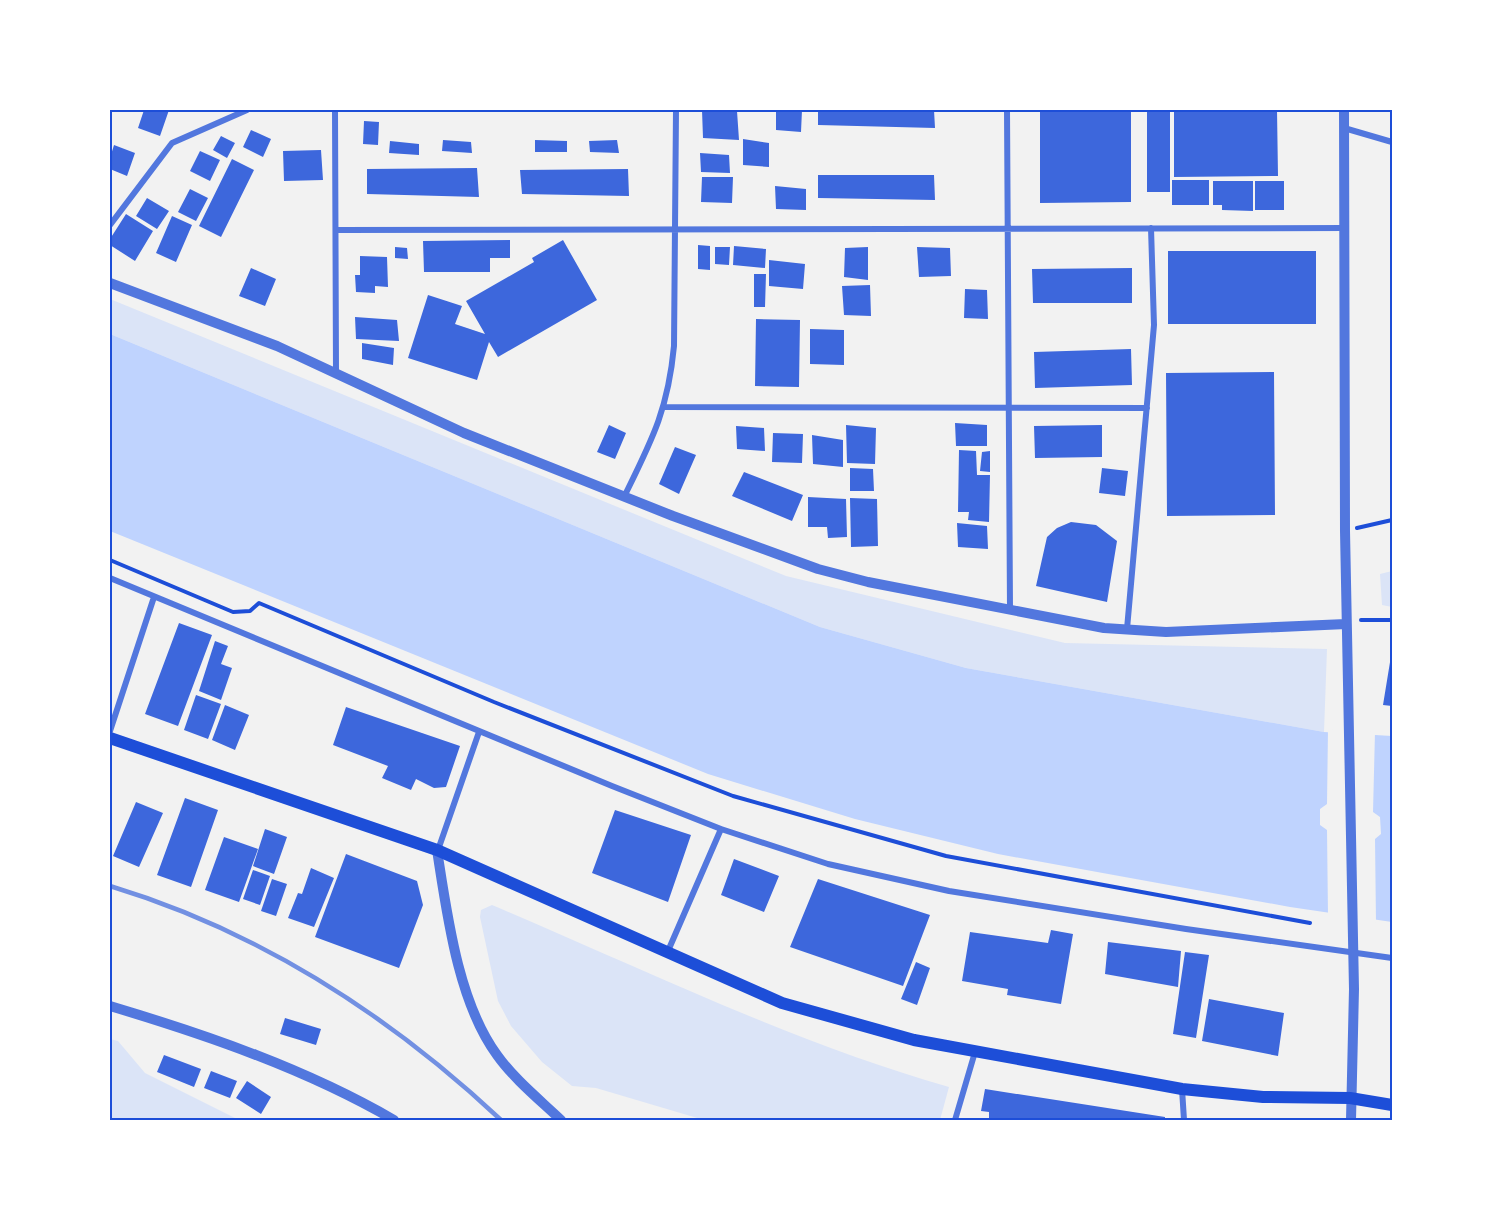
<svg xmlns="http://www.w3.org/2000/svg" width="1502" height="1230" viewBox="0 0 1502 1230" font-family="'Sofia Sans Condensed',sans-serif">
<rect width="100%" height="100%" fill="#f2f2f2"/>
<path fill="#dbe4f7" d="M110,299L786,576L1065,643L1327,649L1324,732L966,668L820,627L110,334Z
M1392,571V607L1382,605L1380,574Z
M492,905C643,969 792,1042 949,1087L940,1120H704L596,1088L572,1086L542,1062L511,1026L498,1001L480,917L481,910Z
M110,1039L118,1041L145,1073L239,1120H110Z"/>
<path fill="#bfd3fe" d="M110,334L820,627L966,668L1324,732L1392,736V922L1290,907L998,854L855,819L708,774L110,531Z"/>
<path fill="#f2f2f2" d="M1328,729L1375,732L1373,812L1380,817L1381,834L1375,839L1376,923L1328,916L1327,830L1320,825V809L1327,804Z"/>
<path fill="#3d67dc" d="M144,110H169L160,136L138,128Z
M702,110L737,111L739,140L703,138Z
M776,110H802L801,132L776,130Z
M818,110H934L935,128L818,125Z
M1040,110H1131V202L1040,203Z
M1174,110H1277L1278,176L1174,177Z
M1147,112H1170V192H1147Z
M364,121L379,122L378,145L363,144Z
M251,130L271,139L263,157L243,147Z
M221,136L235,143L227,158L213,150Z
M743,139L769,143V167L743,165Z
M443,140L471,142L472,153L442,151Z
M535,140L567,141V152H535Z
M617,140L619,153L590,152L589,141Z
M390,141L419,144V155L389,153Z
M114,145L135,153L127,176L110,169V158Z
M321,150L323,180L284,181L283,151Z
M200,151L220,160L210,181L190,171Z
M700,153L729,155L730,173L701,172Z
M232,159L254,170L221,237L199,226Z
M477,168L479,197L367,194V169Z
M628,169L629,196L522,194L520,170Z
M818,175H934L935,200L818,198Z
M702,177H733L732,203L701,202Z
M1172,180H1209V205H1172Z
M1213,181H1253V211L1222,210V205H1213Z
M1255,181H1284V210H1255Z
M775,186L806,189V210L776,209Z
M190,189L208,198L196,221L178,212Z
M147,198L169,211L157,229L136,216Z
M126,214L153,231L135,261L110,245V239Z
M172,216L192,225L176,262L156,253Z
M510,240V258H490V272H424L423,241Z
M563,240L597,300L498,357L489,342L477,380L408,358L428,295L462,306L455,324L485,334L466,301L534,262L532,258Z
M698,245L710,246V270L698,269Z
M734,246L766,249L765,268L733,265Z
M395,247L407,248L408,259L395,258Z
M715,247H730L729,265L715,264Z
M868,247V280L844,277L845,248Z
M917,247L950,248L951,276L919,277Z
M1168,251H1316V324H1168Z
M360,256L387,257L388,287L375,286V293L356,292L355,275H360Z
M769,260L805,264L803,289L769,286Z
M251,268L276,279L265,306L239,296Z
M1132,268V303H1033L1032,269Z
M754,274H766L765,307H754Z
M870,285L871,316L844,315L842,286Z
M965,289L987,290L988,319L964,318Z
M355,317L397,320L399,341L356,339Z
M756,319L800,320L799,387L755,386Z
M810,329L844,330V365L810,364Z
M362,343L394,348L393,365L362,359Z
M1131,349L1132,385L1035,388L1034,352Z
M1274,372L1275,515L1167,516L1166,373Z
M955,423L987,425V446H956Z
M609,425L626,433L615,459L597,452Z
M846,425L876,428L875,464L847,463Z
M1102,425V457L1035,458L1034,426Z
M736,426L764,428L765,451L737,449Z
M773,433L803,434L802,463L772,462Z
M812,435L843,440V467L813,464Z
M675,447L696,455L679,494L659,484Z
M959,450L976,451L977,475H990L989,522L968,520L969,512H958Z
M990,451V472L980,471L982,452Z
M850,468L873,469L874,491H850Z
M1102,468L1128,471L1125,496L1099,493Z
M744,472L803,495L792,521L732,496Z
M808,497L846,499L847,537L828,538L827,527H808Z
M850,498L877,499L878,546L851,547Z
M1071,522L1096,525L1117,541L1107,602L1036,586L1047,537L1057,528Z
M957,523L987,526L988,549L958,547Z
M179,623L212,635L178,726L145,714Z
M215,641L228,646L221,664L232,668L221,700L199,691Z
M1391,656H1392V706L1383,705Z
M196,695L221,704L208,739L184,730Z
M225,705L249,715L235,750L212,740Z
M346,707L460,746L446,787L434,788L416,779L411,790L382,778L388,766L333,745Z
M185,798L218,810L191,887L157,875Z
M136,802L163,813L139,867L113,856Z
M615,810L691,835L668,902L592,873Z
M265,829L287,837L274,874L253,866Z
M224,837L258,849L239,902L205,890Z
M346,854L417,881L423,905L399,968L315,937Z
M734,859L779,876L764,912L721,895Z
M311,868L334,878L314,927L288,918L298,893L302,894Z
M253,870L270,876L260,905L243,899Z
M272,879L287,884L276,916L261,911Z
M818,879L930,915L903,986L790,947Z
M1051,930L1073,934L1061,1004L1007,995L1008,989L962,981L970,932L1048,943Z
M1108,942L1181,951L1178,987L1105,974Z
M1185,952L1209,955L1196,1038L1173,1034Z
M916,962L930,968L917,1005L901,999Z
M1209,999L1284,1013L1278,1056L1202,1041Z
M285,1018L321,1029L316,1045L280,1034Z
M164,1055L201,1069L194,1087L157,1072Z
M211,1071L237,1081L230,1098L204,1088Z
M247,1081L271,1097L261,1114L236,1098Z
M985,1089L1165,1117V1120H989V1112L981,1111Z"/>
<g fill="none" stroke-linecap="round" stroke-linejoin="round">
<path stroke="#1d4ed8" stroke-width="4" d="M1357,528L1392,520
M110,560L233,612L250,611L259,603L494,702L733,796L946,856L1310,923
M1361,620H1392"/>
<path stroke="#5277de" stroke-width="6" d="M335,110L336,371
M1007,110L1010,610
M1344,128L1392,142
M110,225L172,143L247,110
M336,230L1345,228
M665,407L1147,408
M624,497C652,440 668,410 674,346L676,110
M110,578L612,786L721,829L828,864L949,891L1186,929L1392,958
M1127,629L1154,325L1151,228
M110,731L154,597
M438,850L479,732
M668,951L721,829
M1182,1089L1184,1120
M955,1120L975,1052"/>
<path stroke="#5277de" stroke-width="10" d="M1344,110L1345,531L1354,989L1351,1120
M110,283L277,346L464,433L673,516L818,569L868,582L1104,628L1166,632L1346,624
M437,850C447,914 458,1002 497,1055C514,1079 540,1100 561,1120
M110,1006C207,1035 306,1069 394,1120"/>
<path stroke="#1d4ed8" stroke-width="12" d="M110,738L437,850L782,1003L914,1040L1182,1089L1263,1097L1350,1098L1392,1105"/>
<path stroke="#7290e2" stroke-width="4.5" d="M110,886C259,931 388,1014 501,1120"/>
</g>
<rect width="1502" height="1230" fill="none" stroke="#ffffff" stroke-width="222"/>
<rect x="111" y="111" width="1280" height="1008" fill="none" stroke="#1d4ed8" stroke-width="2"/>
</svg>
